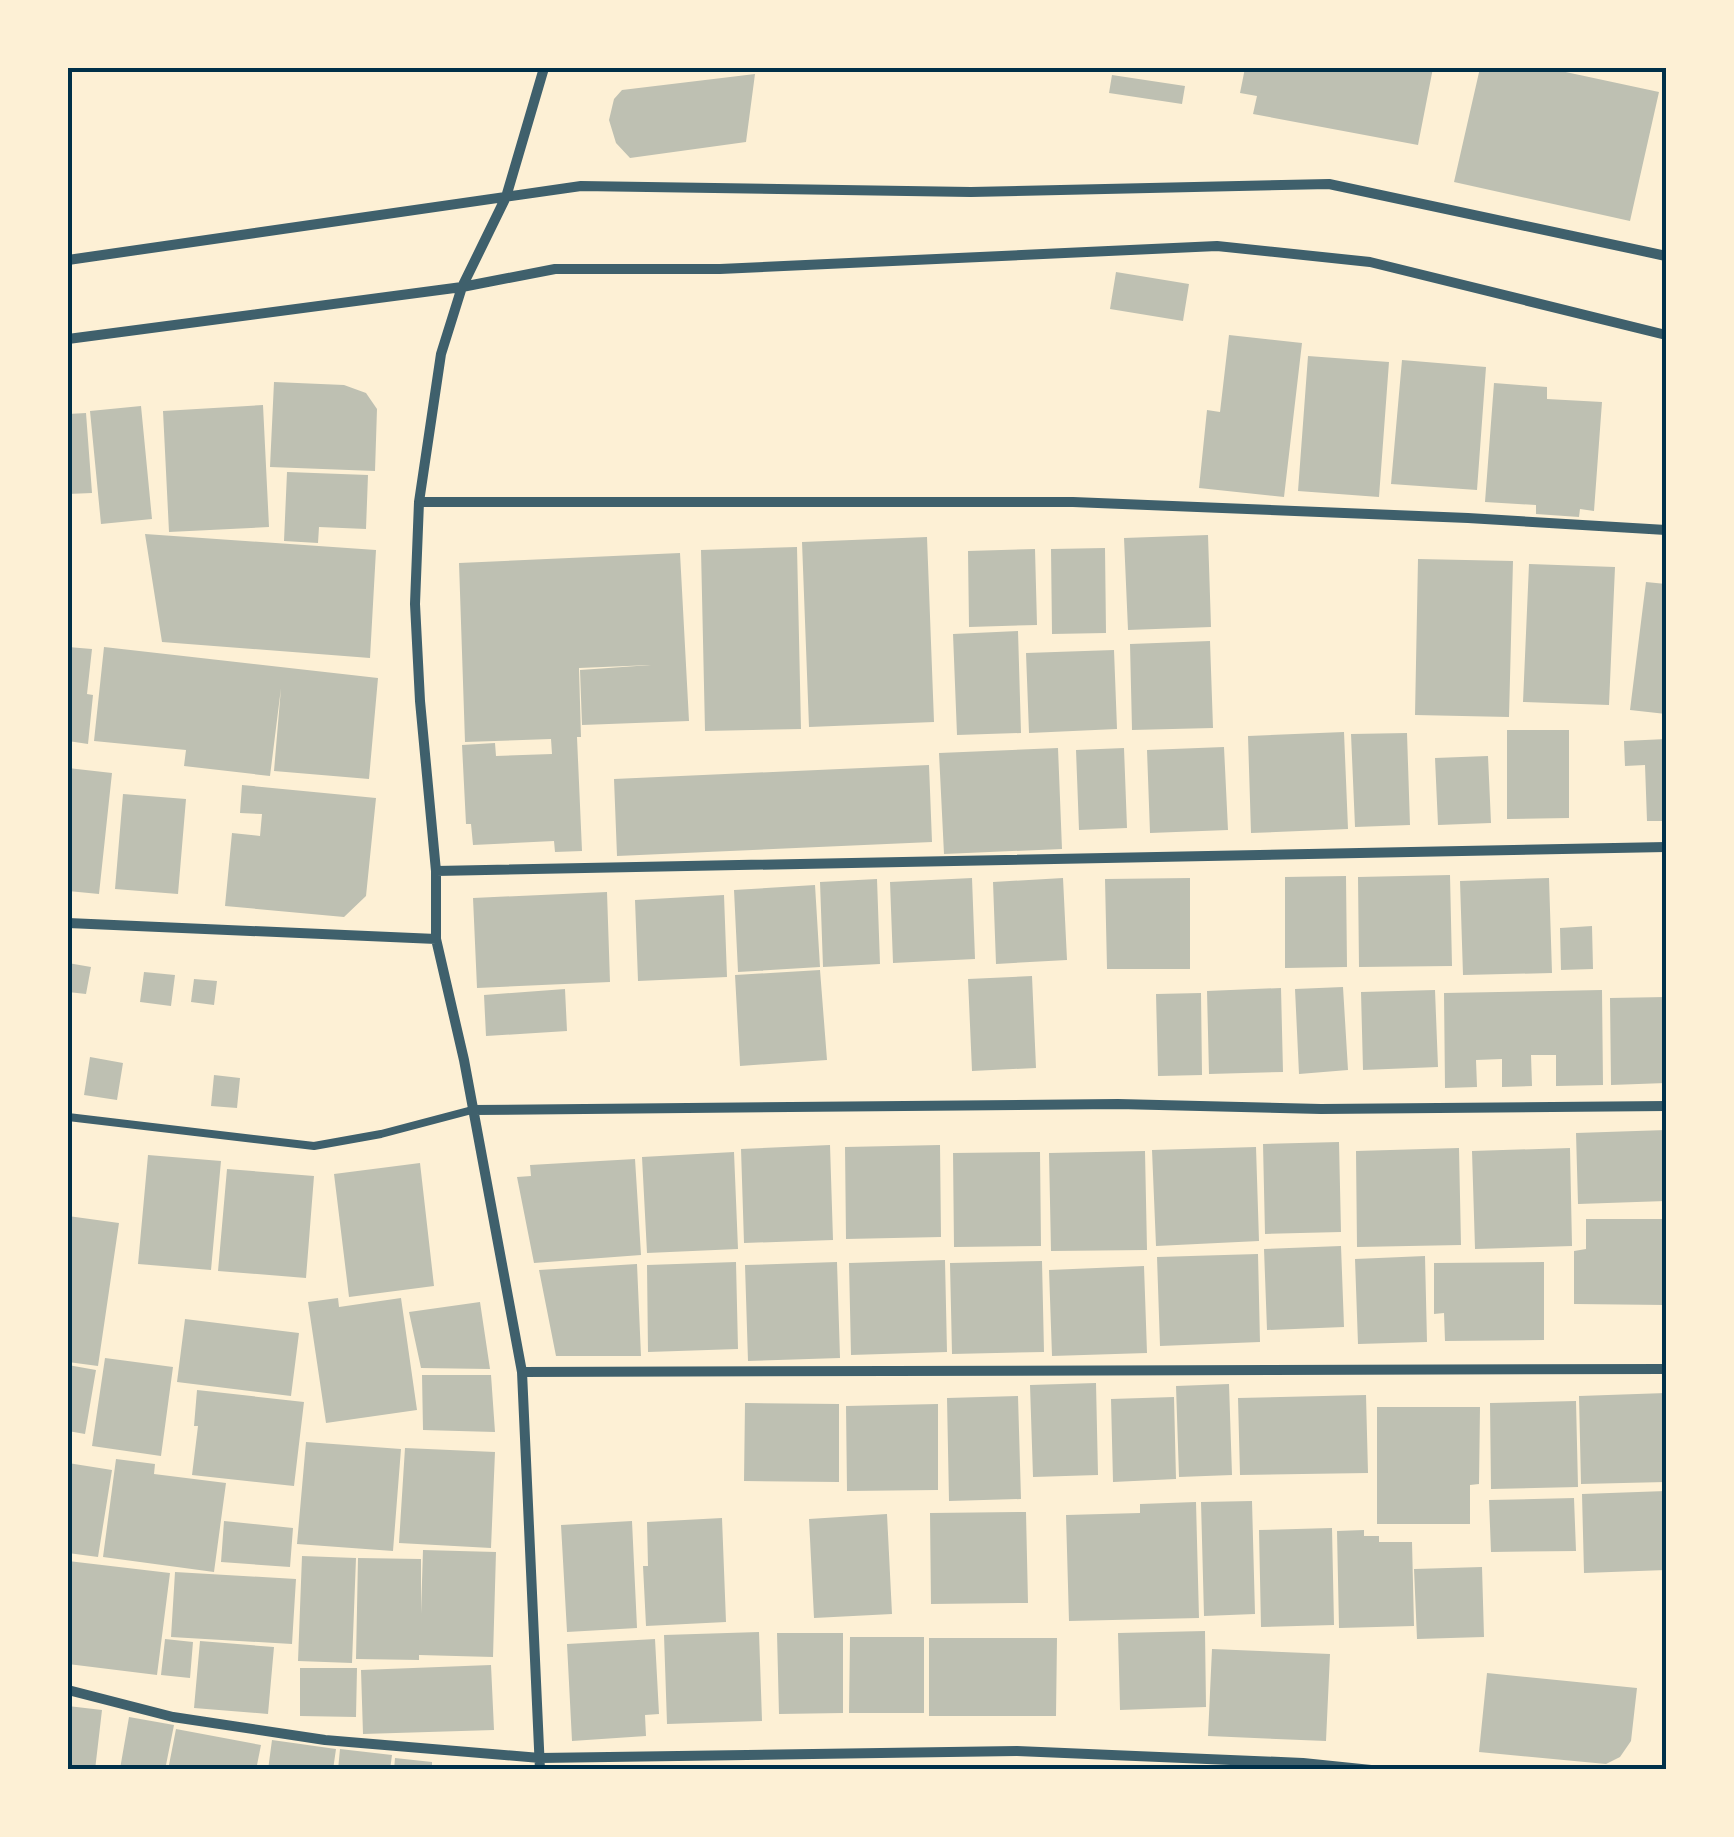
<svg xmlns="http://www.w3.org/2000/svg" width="1734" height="1837" viewBox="0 0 1734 1837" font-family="'Roboto Condensed',sans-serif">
<rect width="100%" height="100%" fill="#fdf0d5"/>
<path fill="#bec0b2" d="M1245,68H1433L1418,145L1253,114L1257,96L1240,93Z
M1480,68H1547L1659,92L1630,221L1454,182Z
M755,74L746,142L630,158L616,143L609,120L614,99L622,90Z
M1112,75L1185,86L1182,104L1109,93Z
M1116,272L1189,284L1183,321L1110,309Z
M1229,335L1302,343L1284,497L1199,488L1207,410L1220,412Z
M1308,356L1389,362L1379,497L1298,491Z
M1402,360L1486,367L1477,490L1391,484Z
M274,382L344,385L366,393L377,409L375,471L270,467Z
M1494,383L1547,387V399L1602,402L1594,511L1580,509L1579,517L1536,514V505L1485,502Z
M263,405L269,527L169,532L163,411Z
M141,406L152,519L101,524L90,411Z
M86,413L92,493L68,494V414Z
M287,472L368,475L366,529L319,527L318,543L284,541Z
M145,534L376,550L370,658L162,642Z
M1208,535L1211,627L1128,630L1124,538Z
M927,537L934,722L809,727L802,542Z
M797,547L801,729L705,731L701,550Z
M1105,548L1106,633L1052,634L1051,549Z
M1035,549L1037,625L969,627L968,551Z
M680,553L689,721L582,725L580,670L651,665L579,668L581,737H577L582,851L555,852L554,841L473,845L471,824H466L462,745L495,743L496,756L552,754L551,739L465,742L459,563Z
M1418,559L1513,561L1509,717L1415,715Z
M1529,564L1615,567L1609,705L1523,702Z
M1646,582L1666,584V714L1630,710Z
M1018,631L1021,733L957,735L953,634Z
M1210,641L1213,728L1132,730L1130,644Z
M68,647L92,649L87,694L93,695L88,744L68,741Z
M104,647L378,678L369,779L274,771L281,688L270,776L184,766L186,750L94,741Z
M1114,650L1117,729L1029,733L1026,653Z
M1507,730H1569V818L1507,819Z
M1344,732L1348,829L1251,833L1248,736Z
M1407,733L1410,825L1355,827L1351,734Z
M1666,739V821H1647L1645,765L1625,766L1624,741Z
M1224,747L1228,830L1150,833L1147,750Z
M1058,748L1062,849L944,854L939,753Z
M1124,748L1127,828L1079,830L1076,750Z
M1488,756L1491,823L1438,825L1435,758Z
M929,765L932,842L617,856L614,779Z
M68,768L112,773L99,894L68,891Z
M242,785L376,798L366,896L344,917L225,906L232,833L260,836L262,814L240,813Z
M123,794L186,799L178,894L115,889Z
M1450,875L1452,966L1359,967L1358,877Z
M1346,876L1347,967L1285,968V877Z
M972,878L975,959L893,963L890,882Z
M1063,878L1067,960L996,964L993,882Z
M1190,878V969H1107L1105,879Z
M1549,878L1552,973L1463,975L1460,881Z
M877,879L880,964L823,967L820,882Z
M815,885L820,967L738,972L734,890Z
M607,892L610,982L477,988L473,898Z
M724,895L727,977L638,981L635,900Z
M1592,926L1593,969L1561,970L1560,928Z
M68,963L91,967L86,994L68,992Z
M820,970L827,1060L740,1066L735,975Z
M144,972L175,975L171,1006L140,1002Z
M1032,976L1036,1068L972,1071L968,979Z
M194,979L217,981L214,1005L191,1002Z
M1343,987L1348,1070L1299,1074L1295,989Z
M1281,988L1283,1072L1209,1074L1207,991Z
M565,989L567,1031L486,1036L484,995Z
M1435,990L1438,1067L1363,1070L1361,992Z
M1602,990L1603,1085L1556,1086V1055H1531L1532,1086L1502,1087V1059L1476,1060L1477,1087L1445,1088L1444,993Z
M1201,993L1202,1075L1158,1076L1156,994Z
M1666,997V1083L1611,1085L1610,998Z
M90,1057L123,1063L117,1100L84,1095Z
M214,1075L240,1078L237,1108L211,1106Z
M1666,1130V1201L1578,1204L1576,1133Z
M1339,1142L1341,1232L1265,1234L1263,1144Z
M830,1145L833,1240L744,1243L741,1149Z
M940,1145L941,1237L846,1239L845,1147Z
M1256,1147L1259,1241L1156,1246L1152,1150Z
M1459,1148L1461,1245L1357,1247L1356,1151Z
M1570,1148L1572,1246L1475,1249L1472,1151Z
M1145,1151L1147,1250L1051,1251L1049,1153Z
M734,1152L738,1249L647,1253L642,1157Z
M1040,1152L1041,1246L954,1247L953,1153Z
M148,1155L221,1161L211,1270L138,1264Z
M635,1159L641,1255L534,1263L517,1177L531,1176L530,1165Z
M420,1163L434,1286L349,1297L334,1174Z
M227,1169L314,1176L306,1278L218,1271Z
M68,1216L119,1223L98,1366L68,1362Z
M1586,1219H1666V1305L1574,1304V1251L1586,1249Z
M1341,1246L1344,1327L1267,1330L1264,1249Z
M1258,1254L1260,1342L1160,1346L1157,1257Z
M1425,1256L1427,1342L1358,1344L1355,1259Z
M945,1260L947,1352L851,1355L849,1263Z
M1042,1261L1044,1352L952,1354L950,1263Z
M736,1262L738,1349L648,1352L647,1265Z
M837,1262L840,1358L748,1361L745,1265Z
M1544,1262V1340L1445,1341L1444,1313L1434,1314V1263Z
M637,1264L641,1356H556L539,1270Z
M1144,1266L1147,1353L1052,1356L1049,1270Z
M338,1298L339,1307L401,1298L417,1410L326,1423L308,1302Z
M480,1302L490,1369L421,1368L409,1312Z
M185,1319L299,1333L291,1396L177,1382Z
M105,1358L173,1367L161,1456L92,1446Z
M68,1365L96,1370L85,1434L68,1431Z
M422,1375H491L495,1432L423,1430Z
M1096,1383L1098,1475L1033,1477L1030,1385Z
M1229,1384L1232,1475L1179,1477L1176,1386Z
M197,1390L304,1402L294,1486L192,1475L198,1426H194Z
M1666,1393V1482L1581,1484L1579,1396Z
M1366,1395L1368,1473L1240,1475L1238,1398Z
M1018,1396L1021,1499L949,1501L947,1398Z
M1174,1397L1176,1479L1113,1482L1111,1399Z
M1576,1401L1578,1487L1491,1489L1490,1403Z
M745,1403L839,1404V1482L744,1481Z
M938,1404V1490L847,1491L846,1406Z
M1377,1407H1480L1479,1484L1470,1485V1524H1377Z
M306,1442L401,1449L393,1551L297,1544Z
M405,1448L495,1452L491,1548L399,1543Z
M116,1459L155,1464L154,1474L226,1483L214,1572L103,1557Z
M68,1463L112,1470L98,1557L68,1553Z
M1666,1491V1570L1584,1573L1582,1494Z
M1574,1498L1576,1551L1491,1552L1489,1500Z
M1252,1501L1255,1614L1204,1616L1201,1502Z
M1196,1502L1199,1618L1069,1621L1066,1515L1140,1513V1504Z
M1026,1512L1028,1603L931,1604L930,1513Z
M887,1514L892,1614L814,1618L809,1519Z
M722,1518L726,1622L646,1626L643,1566H648L647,1522Z
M224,1521L293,1528L290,1567L221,1562Z
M632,1521L637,1628L567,1632L561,1525Z
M1332,1528L1334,1625L1261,1627L1259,1530Z
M1364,1530V1536H1379V1542H1412L1414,1626L1339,1628L1337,1531Z
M423,1550L496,1552L493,1657L419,1655V1660L356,1659L358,1558L421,1559V1614Z
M302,1556L356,1558L352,1663L298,1661Z
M68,1561L170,1573L157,1675L68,1664Z
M1482,1567L1484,1637L1417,1639L1414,1569Z
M175,1572L296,1579L292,1644L171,1637Z
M1205,1631L1206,1707L1120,1710L1118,1633Z
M759,1632L762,1721L667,1724L664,1635Z
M777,1633H843V1713L779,1714Z
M850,1637H924V1713H849Z
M929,1638H1057L1056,1716H929Z
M165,1639L193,1642L190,1678L161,1675Z
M655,1639L659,1714L645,1715L646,1736L572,1741L567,1644Z
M200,1641L274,1647L268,1714L194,1708Z
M1212,1649L1330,1654L1326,1741L1208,1736Z
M491,1665L494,1730L363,1734L361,1670Z
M300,1668H357L356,1717L300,1716Z
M1487,1673L1637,1688L1631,1741L1620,1757L1606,1764L1479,1752Z
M68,1706L102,1710L95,1770H68Z
M129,1717L174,1725L165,1770L120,1769Z
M176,1729L261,1745L256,1770H168Z
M272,1740L336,1749L333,1770H268Z
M340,1749L392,1755L390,1770H338Z
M395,1758L432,1762V1770H394Z"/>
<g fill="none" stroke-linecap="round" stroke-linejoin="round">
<path stroke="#3f606c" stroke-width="8" d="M68,1117L314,1146L381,1134L472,1110"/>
<path stroke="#3f606c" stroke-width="10" d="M68,260L581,186L971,192L1329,184L1666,256
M68,339L462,287L555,269H720L1217,246L1370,262L1666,335
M419,502H1073L1468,518L1666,530
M436,871L1666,847
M68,923L436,939
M472,1110L1118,1104L1321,1109L1666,1106
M522,1372L1666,1369
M68,1690L173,1717L325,1740L540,1758L1017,1751L1303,1763L1371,1770
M540,1770L522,1372L464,1060L436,939V871L420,701L415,604L419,502L441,354L462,287L506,197L544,68"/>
</g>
<rect width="1734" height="1837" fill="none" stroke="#fdf0d5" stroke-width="140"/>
<rect x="70" y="70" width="1594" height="1697" fill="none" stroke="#003049" stroke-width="4"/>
</svg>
